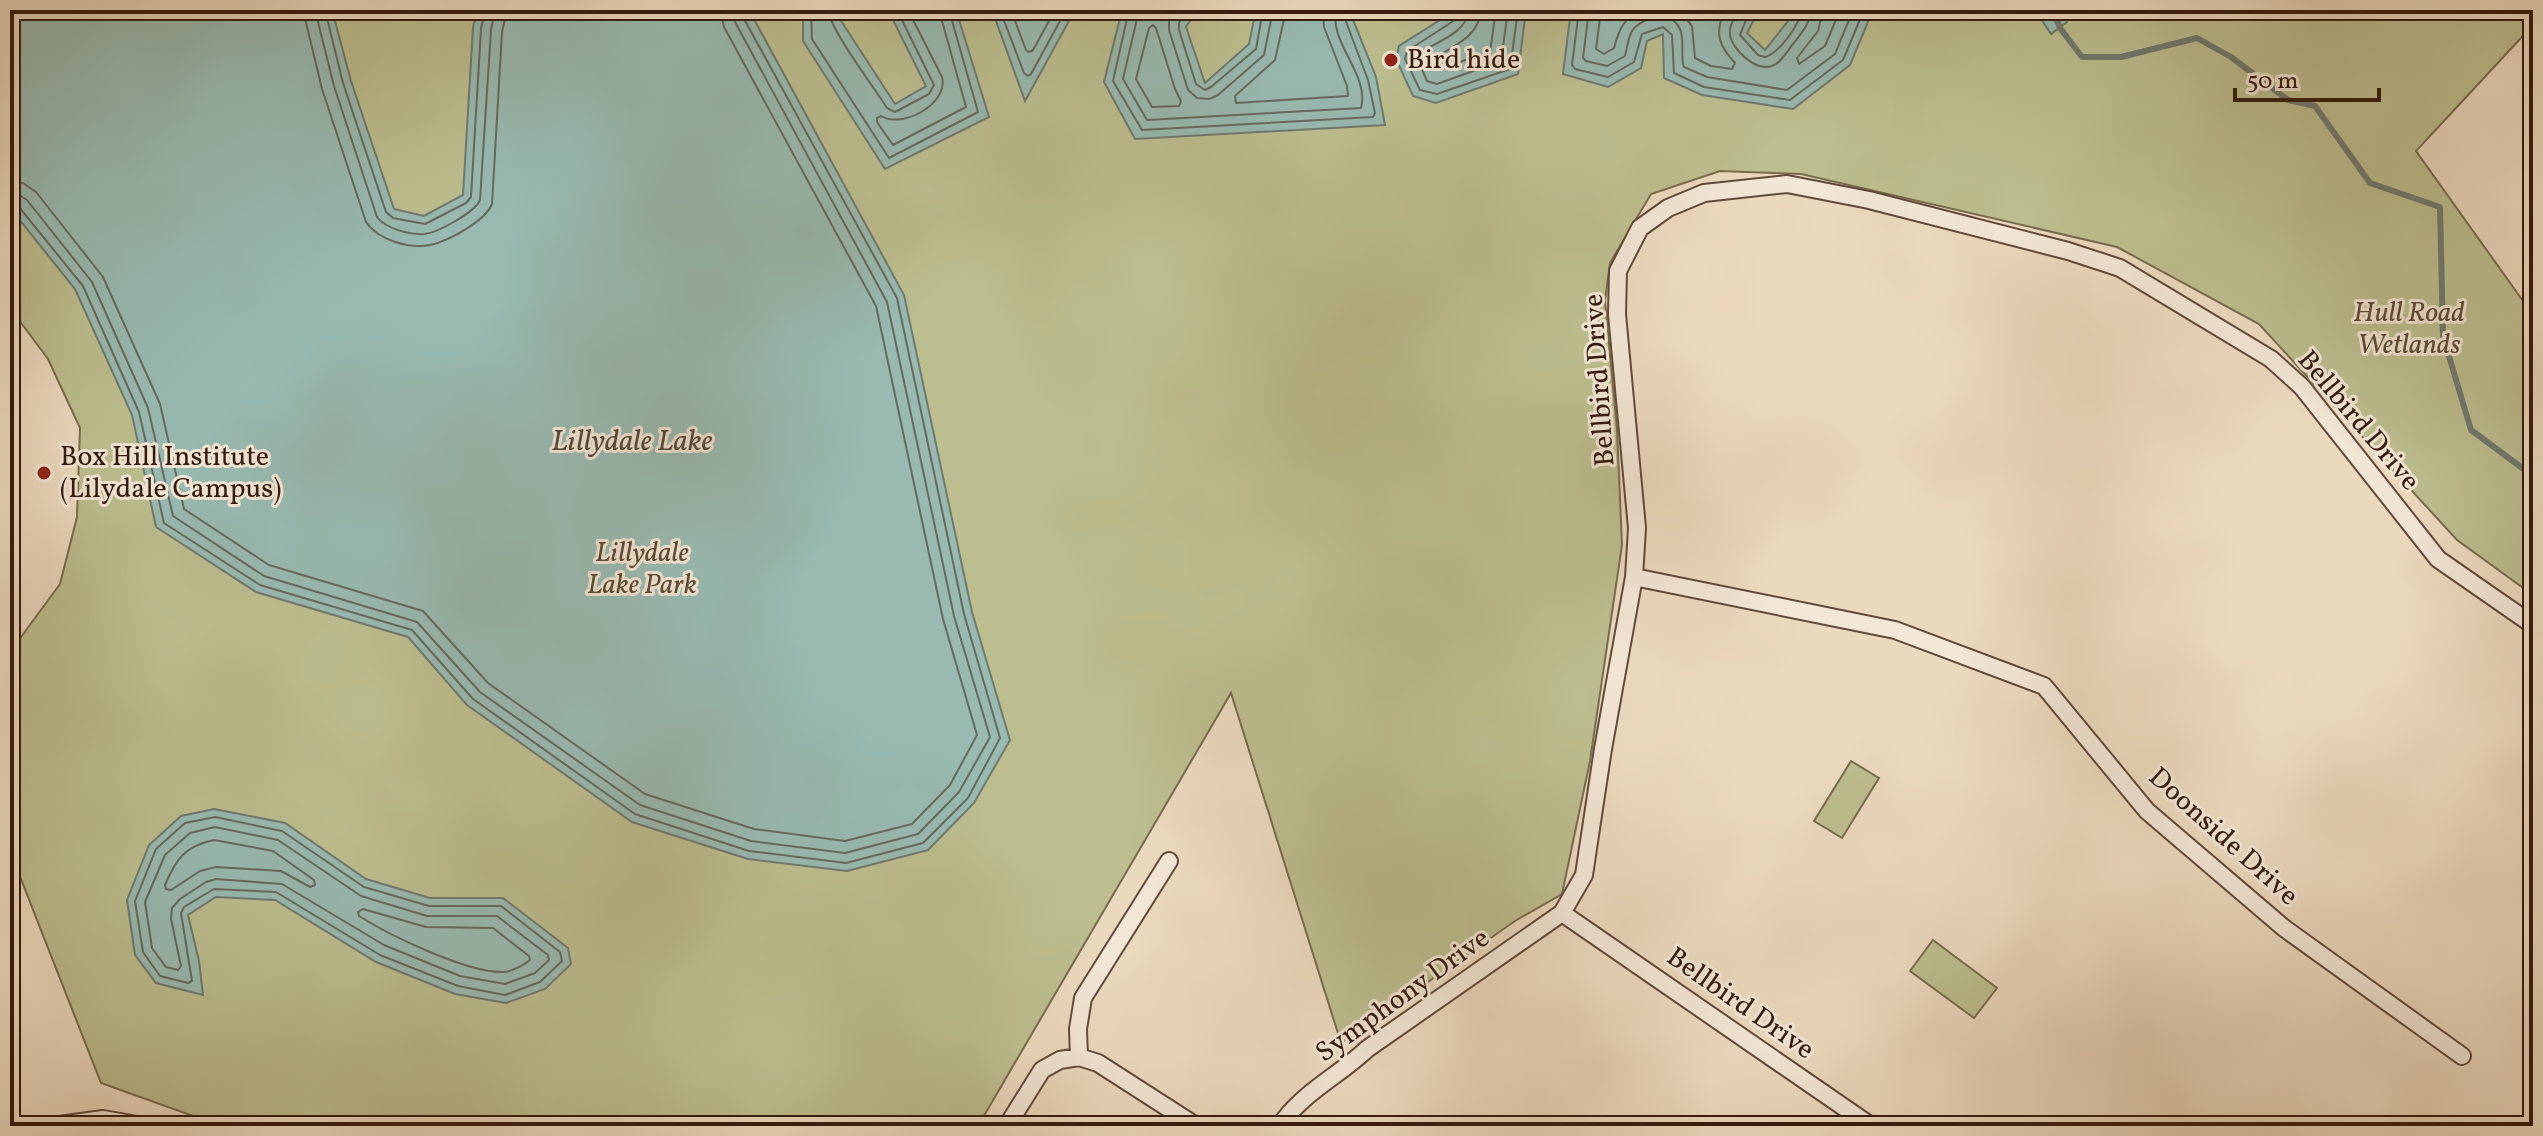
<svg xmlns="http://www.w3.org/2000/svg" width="2543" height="1136" viewBox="0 0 2543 1136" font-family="Vollkorn,serif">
<rect width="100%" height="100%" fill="#ebd9be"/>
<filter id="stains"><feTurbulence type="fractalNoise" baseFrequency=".0025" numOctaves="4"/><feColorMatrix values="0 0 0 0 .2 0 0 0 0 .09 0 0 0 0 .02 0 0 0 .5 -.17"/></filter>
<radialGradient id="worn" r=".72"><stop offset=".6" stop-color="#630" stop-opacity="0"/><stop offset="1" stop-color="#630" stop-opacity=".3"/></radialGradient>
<path fill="#bcbe8f" stroke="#786c4e" stroke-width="2" d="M10,10H2533V25L2416,151L2533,315V595L2457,540L2259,324L2117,247L1801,174L1720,171L1651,194L1610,263L1605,301L1617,429L1622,545L1590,761L1562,894L1515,921L1341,1043L1231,693L978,1126H221L101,1083L10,851V652L60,584L77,517L80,428L48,359L10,308Z
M1851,761L1879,778L1842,838L1814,821Z
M1933,940L1997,988L1974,1018L1910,971Z"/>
<path fill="#98bab1" stroke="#707a70" stroke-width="2" d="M10,10H332L351,81L394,209L424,216L463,195L473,27L478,10H749L904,295L972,612L1010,740L974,803L928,850L847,871L748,859L632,822L467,705L408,637L256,592L156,527L132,415L75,289L10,208Z
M803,10H834L895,104L926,86L888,10H956L989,117L885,169L803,41Z
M992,10H1075L1025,101Z
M1122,10H1197L1186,27L1205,83L1249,44L1256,10H1361L1352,17L1376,77L1385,125L1135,139L1104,82Z
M1456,10H1526L1518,74L1436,103L1413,96L1396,59L1399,46Z
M1571,10H1759L1747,33L1765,50L1792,16L1793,10H1873L1850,65L1793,109L1702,95L1664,78L1663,34L1647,41L1641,68L1608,87L1563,74Z
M2035,10H2064L2067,22L2051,34Z
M214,809L285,823L366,879L430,898H503L568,948L571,964L545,989L506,1003L455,994L376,962L275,900L216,897L188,915L199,961L203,995L156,983L135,955L127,900L149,845L181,816Z"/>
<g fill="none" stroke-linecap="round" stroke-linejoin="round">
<path stroke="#666a60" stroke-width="2" d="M303,10L322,89L366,222C378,240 409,249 430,245C449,241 485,221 492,204L502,32L507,10
M315,10L334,86L377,217C386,229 410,235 425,234C439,232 475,212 480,200L491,30L495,10
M325,10L343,83L386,212L393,218L425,224L466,203L471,197L481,29L485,10
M811,10L812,39L889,158L978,112L949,10
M828,10C831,31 874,87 887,108L895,112L929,94L934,85L897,10
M908,10L942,77C949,104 902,129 881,116L877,118V122L893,145L966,107L939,10
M1000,10L1024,73L1028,76L1031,74L1066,10
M1011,10L1026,50L1029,52L1033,50L1055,10
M1129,10L1113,81L1142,130L1373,117L1375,113L1368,80L1345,19L1347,10
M1139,10L1123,79L1147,120L1361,108C1370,75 1329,43 1336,10
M1175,10L1169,21V30L1188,90L1197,98L1209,99L1218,95L1264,55L1273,10
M1187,10L1179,23V30L1196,84L1205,90L1211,87L1256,49L1263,10
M1286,10L1275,60L1235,96L1236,103L1348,96L1347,86L1324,27L1323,10
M1459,10L1455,20L1407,51L1405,59L1420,90L1437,94L1510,69L1518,10
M1469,10C1467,34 1433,43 1416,55L1427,81L1437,84L1501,61L1508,10
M1481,10C1479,38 1452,46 1432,60L1435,70L1490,52L1496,10
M1579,10L1572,65L1575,69L1608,77L1634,62L1642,34L1663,27L1672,35L1674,73L1704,87L1790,100L1843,60L1864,10
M1589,10L1583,58L1586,61L1607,66L1625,56C1627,48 1628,38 1632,31C1641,17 1672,10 1680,29C1685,41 1680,56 1684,67L1707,77L1787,90L1835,54L1853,10
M1601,10L1596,49L1604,54L1614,48C1619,29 1624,17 1643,10
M1679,10L1692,26L1695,58L1711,66L1732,69L1735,63C1719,46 1714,33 1725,10
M1739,10C1735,17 1729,25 1730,34C1731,49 1756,72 1772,66C1781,63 1787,51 1794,43C1802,32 1810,24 1811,10
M1750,10L1740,35L1758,55L1765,57C1779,53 1800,25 1801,10
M1823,10L1818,31L1797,58L1799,64L1825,46L1840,10
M1153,25L1156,28L1175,89L1181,101L1179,106L1152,107L1136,79L1149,28Z
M10,182L23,183L36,192L103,277L160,404L184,509L269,565L423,611L488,683L645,794L754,829L845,841L912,824L950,785L977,735L943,619L876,306L724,27L720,10
M10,194L19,195L27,200L92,282L148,408L173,516L264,576L417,622L480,692L640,805L751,841L845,853L918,834L959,792L990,737L954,616L887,302L735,22L732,10
M10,204L19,207L83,286L139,412L164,523L260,585L412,630L473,699L635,814L749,851L846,863L923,843L968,798L1000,738L964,614L897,298L743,17L742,10
M215,817L282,831L364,887L429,906H501L560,952L562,961L540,982L505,995L458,986L380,955L276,892L214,889L184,907L181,913L192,981L188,983L160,976L143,952L135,901L156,849L185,823Z
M215,827L278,840L361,896L427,916H497L548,955L549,960L535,973L505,984L460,976L384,945L282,884L216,879L206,882L180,899L172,908L171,919L181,966L178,970L166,967L152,948L145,902L165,855L190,833Z
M214,840L273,851L314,880L315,885L310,887L281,871L216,867L200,871L171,890L166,889L165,885C176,859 185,846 214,840Z
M363,909L426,927L493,928L529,956L530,960C524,965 511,972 503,972C467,973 389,935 359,916L358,912Z"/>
<path stroke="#707a70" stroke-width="6" d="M2053,10L2060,28L2082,57H2121L2197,38L2231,57L2288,100L2315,106L2370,183L2440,207L2443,336L2471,430L2533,476"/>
<defs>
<path id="street" d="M1634,577L1895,630L2044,686L2147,811L2284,928L2462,1056
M1562,913L1871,1126
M1079,1057L1098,1063L1196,1126
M52,1126L103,1119L143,1126
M1007,1126L1042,1070L1060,1060L1079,1057L1078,1029L1083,998L1169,861
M1280,1126C1300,1094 1340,1075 1367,1049L1562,913L1584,875L1603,749L1634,577L1637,528L1617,314L1618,271L1640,228L1668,208L1704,193L1787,184L1869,200L2068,251L2120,268L2271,359L2302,387L2438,559L2533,625"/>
</defs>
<use href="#street" stroke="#614a3a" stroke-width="20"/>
<use href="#street" stroke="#f2e6d5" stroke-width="16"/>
</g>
<g fill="#8f2418" stroke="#f2e6d5" stroke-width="3">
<circle cx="1391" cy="60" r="8"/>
<circle cx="44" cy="473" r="8"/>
</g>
<g text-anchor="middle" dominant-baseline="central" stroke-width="6" stroke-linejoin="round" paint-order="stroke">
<g font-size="28" fill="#331a0e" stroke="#f2e6d5" text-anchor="start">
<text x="1407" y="60">Bird hide</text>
<text x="60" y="457">Box Hill Institute<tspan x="60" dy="32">(Lilydale Campus)</tspan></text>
</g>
<g font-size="28" font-style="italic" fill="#5c4b35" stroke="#f2e6d5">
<text x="2409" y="313">Hull Road<tspan x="2409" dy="32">Wetlands</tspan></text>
<text x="642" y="553">Lillydale<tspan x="642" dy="32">Lake Park</tspan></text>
</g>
<g font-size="28" fill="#331a0e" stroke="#f2e6d5">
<text transform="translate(1600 380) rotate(-94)">Bellbird Drive</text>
<text transform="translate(2358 421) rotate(50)">Bellbird Drive</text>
<text transform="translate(2223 837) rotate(42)">Doonside Drive</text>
<text transform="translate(1403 996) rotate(-36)">Symphony Drive</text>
<text transform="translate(1740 1004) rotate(35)">Bellbird Drive</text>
</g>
<g font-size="30" font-style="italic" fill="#514a3f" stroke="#f2e6d5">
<text x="632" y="442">Lillydale Lake</text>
</g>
</g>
<rect width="2543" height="1136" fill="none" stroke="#ebd9be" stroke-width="40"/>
<rect x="12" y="12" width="2519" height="1112" fill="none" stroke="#331a0e" stroke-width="4"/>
<rect x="20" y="20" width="2503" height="1096" fill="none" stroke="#331a0e" stroke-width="2"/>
<path d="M2235 88v12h144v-12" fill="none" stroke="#331a0e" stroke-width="4"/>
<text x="2247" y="88" font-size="24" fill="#331a0e" stroke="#f2e6d5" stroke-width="6" paint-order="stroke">50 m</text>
<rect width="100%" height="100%" filter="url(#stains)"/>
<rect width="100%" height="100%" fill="url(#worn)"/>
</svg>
